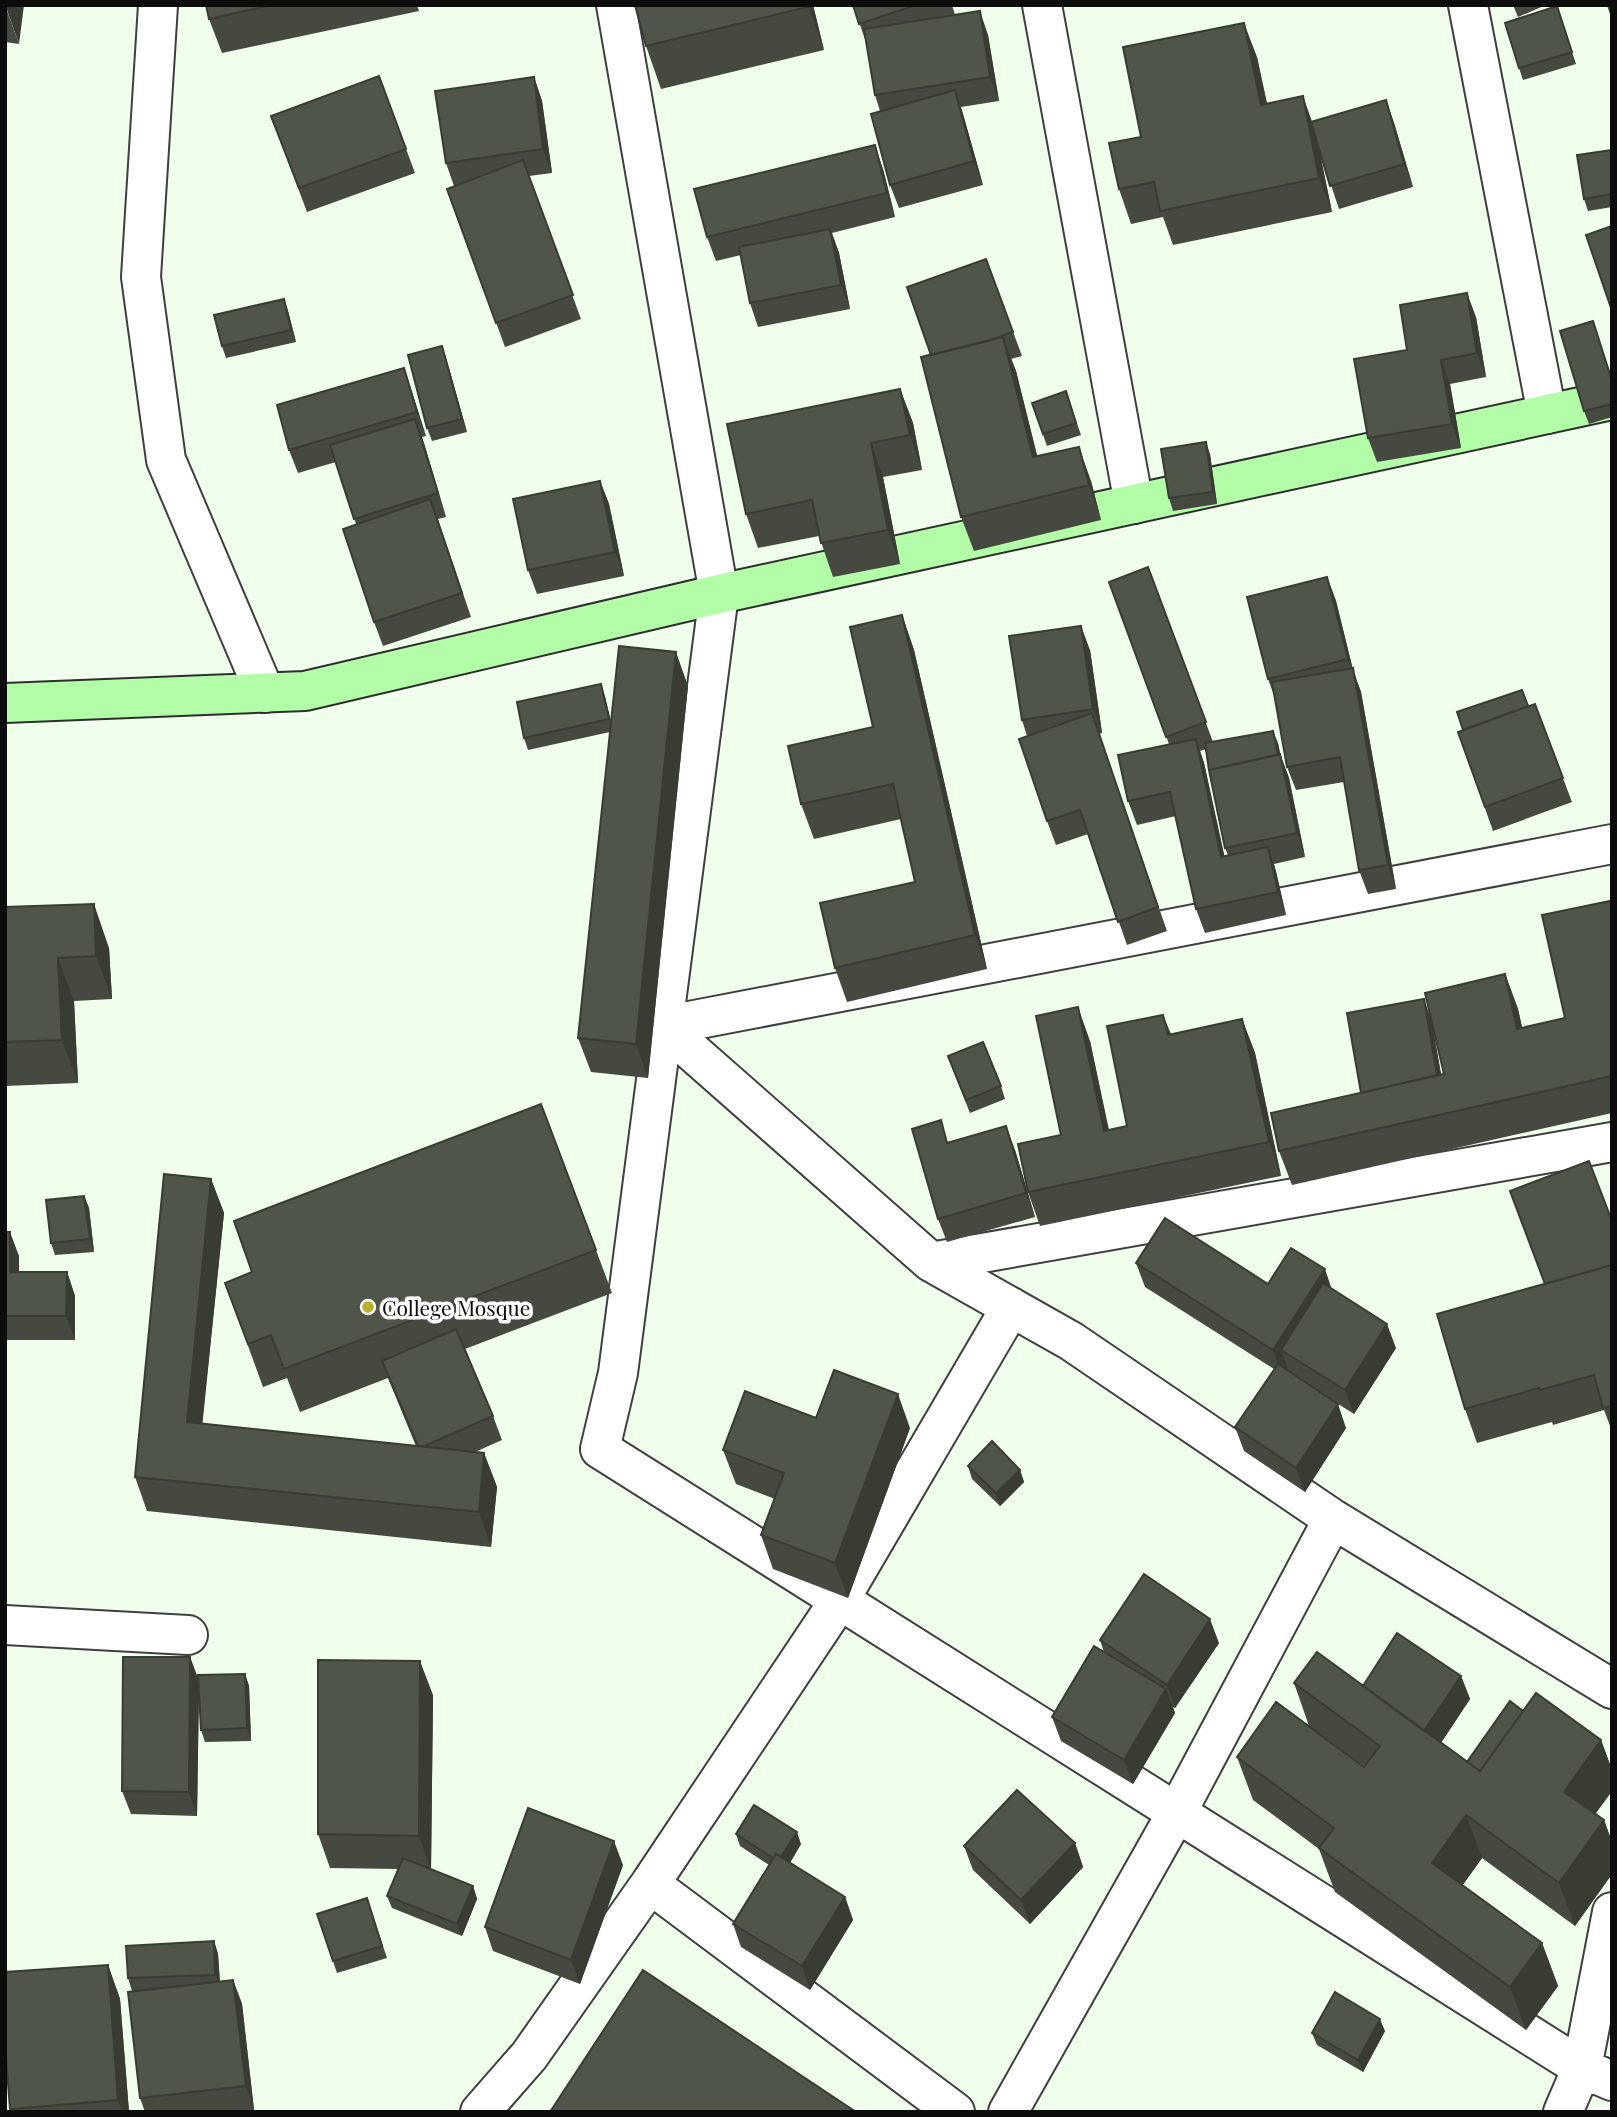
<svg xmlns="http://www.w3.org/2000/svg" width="1617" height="2117" viewBox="0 0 1617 2117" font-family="'Playfair Display',serif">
<rect width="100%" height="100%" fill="#f0feec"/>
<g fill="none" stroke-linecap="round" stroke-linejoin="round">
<defs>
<path id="street" d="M158,5L141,277L166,460L265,693
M616,5L719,594L618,1373L600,1449L1582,2068L1612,2081
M1042,5L1134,504
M1468,5L1547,414
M663,1026L931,1262L1071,1341L1333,1519L1612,1689
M663,1026L1612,844
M931,1262L1612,1142
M5,1625L188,1635
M650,1884L955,2112
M480,2112L529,2056L650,1884L839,1601L1011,1307
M1008,2112L1176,1814L1333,1519
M1563,2112L1582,2068L1612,1912"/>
<path id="secondary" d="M5,703L305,691L719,594L1612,400"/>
</defs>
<use href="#street" stroke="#3f3f3f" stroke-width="42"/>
<use href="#secondary" stroke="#2e2e2e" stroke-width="42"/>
<use href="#street" stroke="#fff" stroke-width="38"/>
<use href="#secondary" stroke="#b3fda9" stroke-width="38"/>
</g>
<path fill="#45493f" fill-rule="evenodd" d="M5,5L19,44L5,42Z
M206,5H417L419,11L222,53L209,19Z
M635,5H813L824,50L661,89L646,46Z
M853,5H952L955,15L988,35L999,101L961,107L983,185L899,208L890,185L880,111L875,95L867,45Z
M1513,5H1546L1518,17Z
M1557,6L1576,64L1523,80L1519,68Z
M1257,57L1267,103L1312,121L1386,100L1394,123L1413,187L1339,209L1319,149L1332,212L1173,245L1163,217L1131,224L1119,189L1141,137Z
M379,76L415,173L307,212L271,116Z
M534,77L542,101L552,173L529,176L581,319L505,347L447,189L454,186L446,163Z
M1612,150V207L1588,211L1584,199Z
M883,169L895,217L832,233L839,253L850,309L758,327L750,303L741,255L716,261L707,237Z
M986,259L1022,356L1011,359L1016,371L1037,456L1091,481L1101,520L974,551L961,517L931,355Z
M284,299L288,311L296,342L226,358L222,346Z
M1476,317L1486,377L1450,384L1461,448L1377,462L1368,438L1407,350Z
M1593,321L1612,379V417L1589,424L1584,411Z
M446,358L467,432L432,441L427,428Z
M404,368L426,436L422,437L446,517L438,519L471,617L383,646L374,622L356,524L336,462L298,473L289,450Z
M900,389L913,423L922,470L883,477L900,564L833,577L819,536L758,548L746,514Z
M1066,391L1081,435L1047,446L1032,403Z
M1210,454L1217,504L1173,511L1169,498Z
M600,481L609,504L624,576L537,594L528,570Z
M1148,567L1213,742L1278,743L1280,754L1289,778L1305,857L1274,864L1286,915L1205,933L1196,909L1176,816L1137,825L1128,801L1169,744L1109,582ZM1206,749L1225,848L1228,855L1224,856L1204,763L1200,751Z
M1327,577L1336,601L1353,670L1361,692L1396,889L1368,894L1359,870L1344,782L1296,790L1287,767L1275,698L1268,679Z
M902,615L914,650L987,969L847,1002L835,968L915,882L901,819L814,839L801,804L873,727Z
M1090,650L1102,733L1099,734L1167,931L1127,945L1088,834L1056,845L1047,821L1027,736L1022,720Z
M688,686L648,1078L591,1072L578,1038L610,732L528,750L524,738L605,697L611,721Z
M1535,704L1572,802L1493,831L1458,732Z
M5,907L109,948L112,999L74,1001L78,1083L5,1086Z
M1612,907V1113L1292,1185L1279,1151L1361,1093L1424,999L1432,1023L1441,1075L1444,1074L1505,974L1518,1009L1522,1028L1565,1018Z
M1163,1015L1171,1034L1242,1019L1255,1053L1281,1176L1040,1226L1028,1192L1061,1135L1090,1041L1109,1130L1127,1126Z
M952,1068L1001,1086L1005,1099L970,1113Z
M949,1143L1015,1150L1035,1217L947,1242L938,1219Z
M211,1179L224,1213L202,1424L416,1446L388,1378L300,1412L287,1378L263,1387L225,1283L596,1250L612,1293L465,1349L493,1416L502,1440L475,1452L484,1453L497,1487L491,1547L147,1511L135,1477Z
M84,1196L89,1208L94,1252L55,1255L51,1243Z
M1612,1221V1431L1604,1410L1553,1425L1552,1422L1477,1443L1465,1409L1545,1284Z
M5,1232L19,1256V1272H67L75,1296V1340H5Z
M1136,1263L1268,1284L1332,1289L1396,1348L1354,1414L1324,1395L1346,1428L1305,1492L1244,1451L1235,1427L1274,1369L1145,1287Z
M816,1418L910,1428L848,1598L773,1569L761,1535L775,1499L736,1484L723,1450Z
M968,1466L1020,1470L1024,1482L1000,1506L972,1479Z
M1100,1640L1219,1643L1175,1708L1173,1707L1175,1713L1133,1784L1061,1741L1052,1717L1104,1652Z
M190,1657L198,1679L245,1674L249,1686L251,1741L205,1742L201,1730L199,1689L197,1816L131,1814L122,1791Z
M1461,1676L1470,1699L1441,1743L1467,1762L1523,1711L1601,1740L1612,1770V1791L1595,1814L1604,1820L1612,1842V1874L1575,1926L1482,1858L1462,1886L1542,1943L1558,1986L1526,2030L1335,1892L1319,1849L1253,1800L1237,1757L1364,1767H1365L1309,1726L1294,1683L1363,1686Z
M433,1695L431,1870L473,1886L477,1899L462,1936L392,1908L387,1896L398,1869L330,1868L318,1834Z
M736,1834L801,1844L790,1863L845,1897L853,1920L810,1990L741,1947L733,1924L769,1865L740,1846Z
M1075,1843L1083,1867L1030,1924L973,1870L964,1846Z
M623,1865L580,1984L493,1951L485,1927Z
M371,1910L387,1958L337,1973L333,1961Z
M214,1941L218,1954L220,1982L233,1980L242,2004L254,2110L239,2112H145L140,2098L146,1990L132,1991L128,1978Z
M108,1965L120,1999L129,2112H12L10,2109L6,1972Z
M1385,2031L1363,2072L1317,2045L1312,2033Z"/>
<path fill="#383c33" d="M7,5H24L19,44L7,10Z
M808,5H813L824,50Z
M980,11L988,35L999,101L990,77Z
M1244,23L1257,57L1274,139L1261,105Z
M534,77L542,101L552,173L543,149Z
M955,90L963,114L983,185L974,161Z
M1303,96L1315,130L1332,212L1319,178Z
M1386,100L1394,123L1413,187L1404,164Z
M875,145L883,169L895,217L887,193Z
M830,229L839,253L850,309L841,285Z
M1467,293L1476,317L1486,377L1477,353Z
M284,299L288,311L296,342L291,330Z
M1003,337L1016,371L1046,491L1033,457Z
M442,346L446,358L467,432L462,419Z
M1441,360L1450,384L1461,448L1452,424Z
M404,368L412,392L426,436L417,412Z
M900,389L913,423L922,470L910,435Z
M415,419L424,443L446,517L438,493Z
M1206,442L1210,454L1217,504L1213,492Z
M871,443L883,477L900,564L888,530Z
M1079,447L1091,481L1101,520L1089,485Z
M600,481L609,504L624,576L615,552Z
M1327,577L1336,601L1353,670L1361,692L1396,889L1388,865L1354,676L1348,659Z
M902,615L914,650L987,969L975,935Z
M1081,626L1090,650L1102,733L1093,709Z
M676,652L688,686L648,1078L636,1044Z
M601,684L605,697L613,731L609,719Z
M1273,731L1278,743L1284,773L1279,761Z
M1196,739L1204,763L1230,881L1221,857Z
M1280,754L1289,778L1305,857L1297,833Z
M1268,847L1276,871L1286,915L1278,892Z
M94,904L109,948L112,999L96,956Z
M58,958L74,1001L78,1083L62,1040Z
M1505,974L1518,1009L1530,1063L1517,1029Z
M1424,999L1432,1023L1447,1107L1438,1083Z
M1078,1007L1090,1041L1116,1166L1104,1131Z
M1163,1015L1176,1049L1168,1035Z
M1242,1019L1255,1053L1281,1176L1269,1142Z
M1006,1126L1015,1150L1035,1217L1026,1193Z
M211,1179L224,1213L199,1457L187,1422Z
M84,1196L89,1208L94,1252L90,1239Z
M10,1232L19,1256V1296L10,1272Z
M1325,1269L1333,1293L1281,1350L1287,1366L1282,1374L1273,1350Z
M67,1272L75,1296V1340L66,1316Z
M1387,1324L1396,1348L1354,1414L1345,1390Z
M898,1394L910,1428L848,1598L835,1563Z
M1338,1404L1346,1428L1305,1492L1296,1468Z
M484,1453L497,1487L491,1547L479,1512Z
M1020,1470L1024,1482L1000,1506L996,1493Z
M1210,1619L1219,1643L1175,1708L1167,1685Z
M190,1657L199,1681L197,1816L189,1792Z
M420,1661L433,1695L431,1870L419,1836Z
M245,1674L249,1686L251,1741L247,1728Z
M1461,1676L1470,1699L1428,1762L1420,1738Z
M1166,1689L1175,1713L1133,1784L1124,1760Z
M1601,1740L1612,1770V1791L1580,1835L1564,1792Z
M1466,1815L1482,1858L1447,1907L1432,1863Z
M1604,1820L1612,1842V1874L1575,1926L1559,1883Z
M797,1832L801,1844L783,1874L778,1862Z
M614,1841L623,1865L580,1984L571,1960Z
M1075,1843L1083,1867L1030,1924L1021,1900Z
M473,1886L477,1899L462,1936L457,1924Z
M845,1897L853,1920L810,1990L802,1966Z
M214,1941L218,1954L220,1987L215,1975Z
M1542,1943L1558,1986L1526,2030L1510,1987Z
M108,1965L120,1999L129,2112H122L118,2100Z
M233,1980L242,2004L254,2110L246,2086Z
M1380,2019L1385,2031L1363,2072L1358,2060Z"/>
<path fill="#505549" stroke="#383c33" stroke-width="2" d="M206,5H272L209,19Z
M635,5H808V7L646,46Z
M853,5H916L859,24Z
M1608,5H1612V17Z
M1557,6L1572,52L1519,68L1505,23Z
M980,11L990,77L875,95L864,29Z
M1244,23L1261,105L1303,96L1319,178L1160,211L1154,182L1119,189L1109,143L1141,137L1123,47Z
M379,76L406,149L299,188L271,116Z
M534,77L543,149L446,163L435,91Z
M955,90L974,161L890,185L871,114Z
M1386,100L1404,164L1330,186L1311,122Z
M875,145L887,193L707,237L694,189Z
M1612,150V194L1584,199L1577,155Z
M523,160L573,295L496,323L447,189Z
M1612,226V311L1586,235Z
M830,229L841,285L750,303L739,247Z
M986,259L1013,332L988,341L931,355L907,287Z
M1467,293L1477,353L1441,360L1452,424L1368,438L1354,359L1407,350L1400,305Z
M284,299L291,330L222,346L214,315Z
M1593,321L1612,381V404L1584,411L1560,331Z
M1003,337L1033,457L1079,447L1089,485L961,517L921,357Z
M442,346L462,419L427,428L408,355Z
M404,368L417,412L289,450L277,405Z
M900,389L910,435L871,443L888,530L821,543L812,500L746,514L727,424Z
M1066,391L1076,423L1043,434L1032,403Z
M415,419L438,493L354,519L330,445Z
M1206,442L1213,492L1169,498L1161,449Z
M600,481L615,552L528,570L513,499Z
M430,499L462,593L374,622L343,529Z
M1148,567L1206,722L1166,737L1109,582Z
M1327,577L1348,659L1268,679L1247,597Z
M902,615L975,935L835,968L820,903L915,882L893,784L801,804L788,746L873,727L850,627Z
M1081,626L1093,709L1022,720L1009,636Z
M619,646L676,652L636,1044L578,1038Z
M1353,668L1388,865L1359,870L1340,757L1287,767L1272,682Z
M601,684L609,719L524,738L517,702Z
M1522,690L1528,706L1463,730L1457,712Z
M1535,704L1563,778L1485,807L1458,732Z
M1092,713L1158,907L1118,922L1080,810L1047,821L1019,739Z
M1273,731L1278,755L1209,770L1205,743Z
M1196,739L1221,857L1268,847L1278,892L1196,909L1170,792L1128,801L1118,755Z
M1280,754L1297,833L1225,848L1209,770Z
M1610,901L1612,911V1076L1279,1151L1271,1113L1444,1074L1425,993L1505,974L1517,1029L1565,1018L1542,915Z
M94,904L96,956L58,958L62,1040L5,1042V907Z
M1424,999L1437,1075L1361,1093L1347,1013Z
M1078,1007L1104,1131L1127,1126L1107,1026L1163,1015L1168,1035L1242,1019L1269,1142L1028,1192L1018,1144L1061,1135L1036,1016Z
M983,1042L1001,1086L966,1100L948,1056Z
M541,1104L596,1250L284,1369L271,1335L248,1344L225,1283L252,1272L234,1221Z
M941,1120L947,1143L1006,1126L1026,1193L938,1219L912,1129Z
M1589,1161L1612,1221V1265L1545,1284L1510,1191Z
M164,1174L211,1179L187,1422L484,1453L479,1512L135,1477Z
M84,1196L90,1239L51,1243L46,1200Z
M1165,1218L1268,1284L1291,1248L1325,1269L1273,1350L1136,1263Z
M5,1232H10V1272H67L66,1316H5Z
M1612,1265V1406L1603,1408L1594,1375L1540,1390L1539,1388L1465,1409L1437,1314Z
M1323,1283L1387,1324L1345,1390L1281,1350Z
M456,1329L493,1416L424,1446H418L382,1361Z
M1278,1364L1338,1404L1296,1468L1235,1427Z
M834,1370L898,1394L835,1563L761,1535L784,1473L723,1450L745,1391L816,1418Z
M992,1441L1020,1470L996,1493L968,1466Z
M1144,1574L1210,1619L1167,1685L1100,1640Z
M1397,1633L1461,1676L1424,1731L1363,1686Z
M1094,1646L1166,1689L1124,1760L1052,1717Z
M1317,1652L1480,1771L1536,1693L1601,1740L1564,1792L1604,1820L1559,1883L1466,1815L1432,1863L1542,1943L1510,1987L1319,1848L1334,1828L1237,1757L1276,1702L1364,1767L1380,1746L1294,1683Z
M123,1657H190L189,1792L122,1791Z
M318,1660L420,1661L419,1836L318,1834Z
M245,1674L247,1728L201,1730L198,1675Z
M1510,1701L1523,1711L1480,1771L1467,1762Z
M1017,1790L1075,1843L1021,1900L964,1846Z
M754,1805L797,1832L781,1857L776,1854L773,1858L736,1834Z
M528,1808L614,1841L571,1960L485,1927Z
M776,1854L845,1897L802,1966L733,1924Z
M403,1858L473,1886L457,1924L387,1896Z
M367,1898L382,1946L333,1961L317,1914Z
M214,1941L215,1975L128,1978L126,1946Z
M108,1965L118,2100L10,2109L5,2045V1972Z
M643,1970L856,2112H550Z
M233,1980L246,2086L140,2098L128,1992Z
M1335,1992L1380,2019L1358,2060L1312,2033Z"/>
<circle fill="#b8b129" stroke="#fff" stroke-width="2.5" cx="368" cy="1307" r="7"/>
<g text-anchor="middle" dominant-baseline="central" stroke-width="7" stroke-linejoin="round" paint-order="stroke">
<g font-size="21" fill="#0c0c0c" stroke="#fff" text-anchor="start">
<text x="382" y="1307">College Mosque</text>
</g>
</g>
<rect width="1617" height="2117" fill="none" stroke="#0c0c0c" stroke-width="14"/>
</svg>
